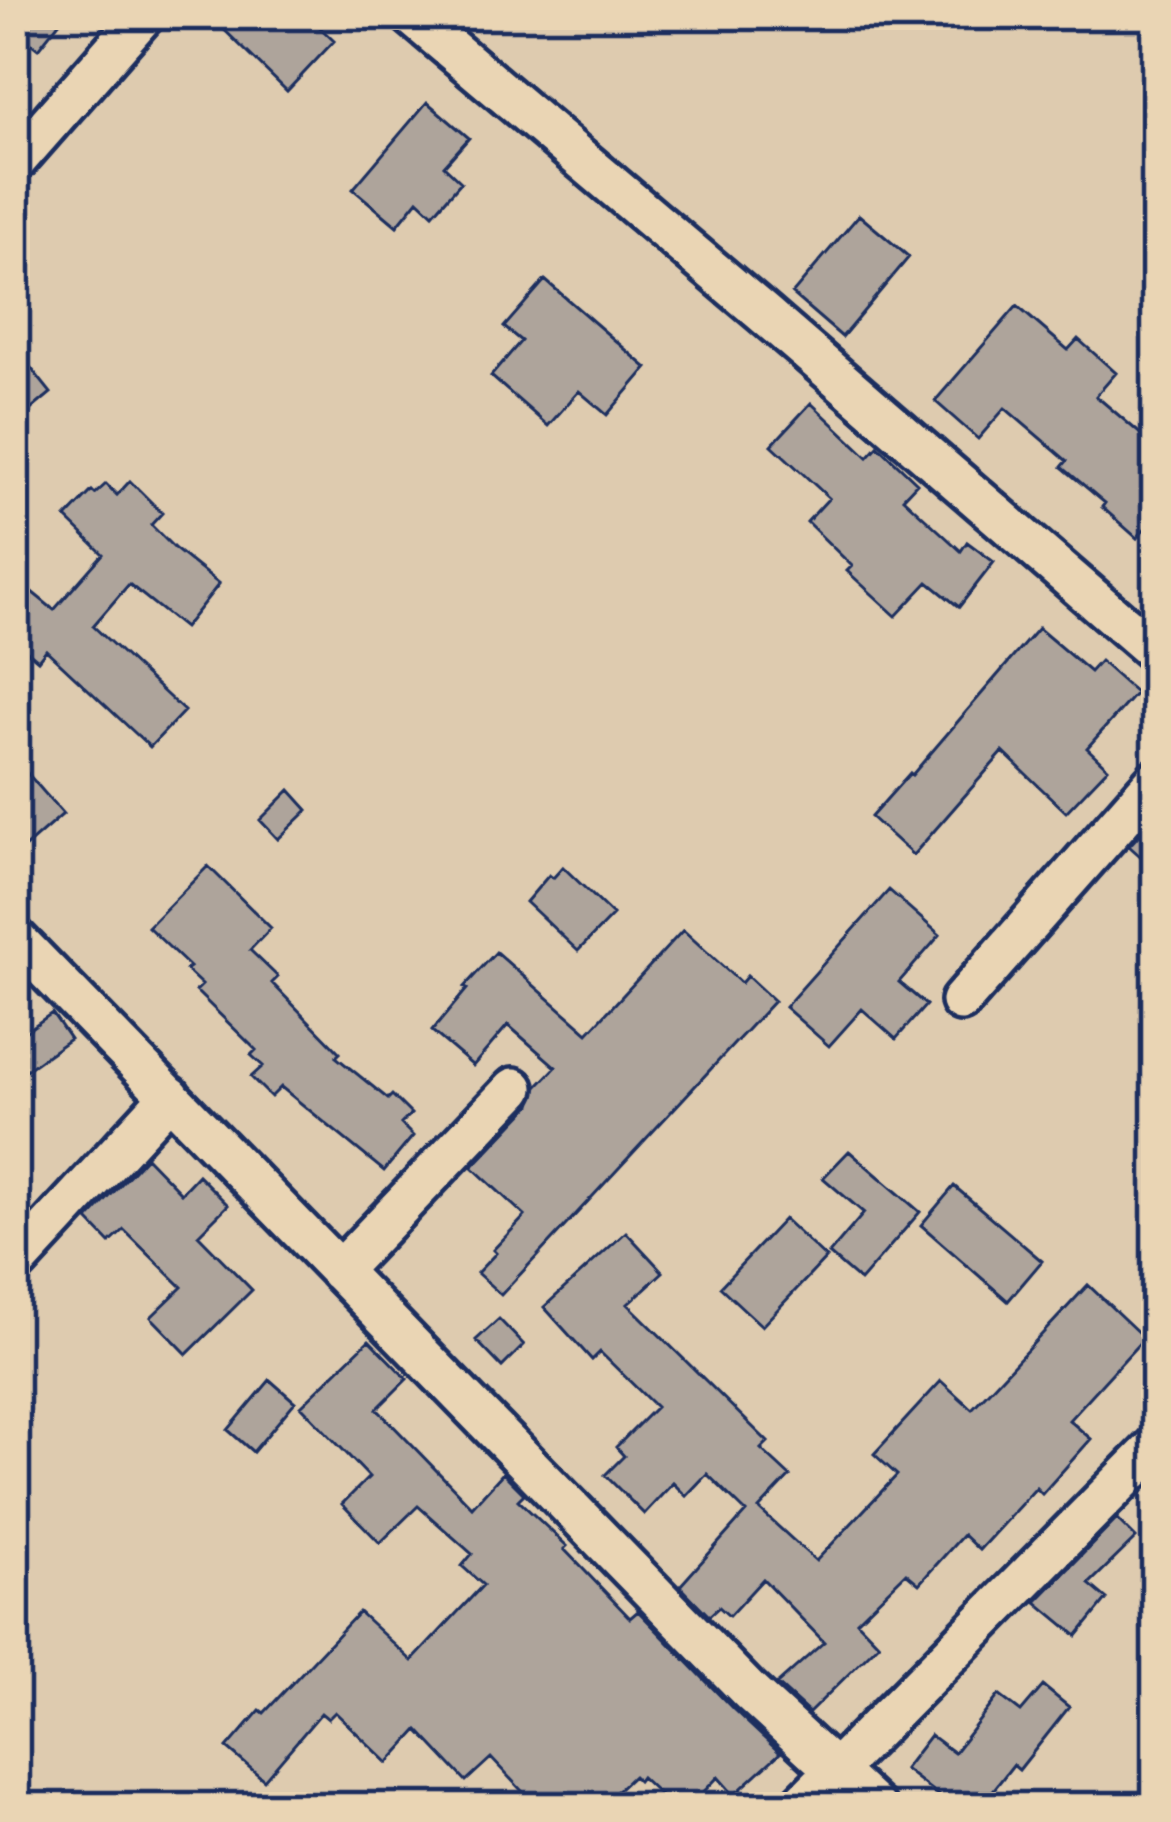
<svg xmlns="http://www.w3.org/2000/svg" width="1171" height="1822" viewBox="0 0 1171 1822" font-family="Mynerve,sans-serif">
<rect width="100%" height="100%" fill="#decbaf"/>
<filter id="ink" filterUnits="userSpaceOnUse"><feTurbulence type="fractalNoise" baseFrequency=".00833" numOctaves="2"/><feDisplacementMap in="SourceGraphic" scale="24" xChannelSelector="R" yChannelSelector="G"/><feConvolveMatrix kernelMatrix="1 2 1 2 8 2 1 2 1" color-interpolation-filters="sRGB"/></filter>
<g filter="url(#ink)">
<path fill="#aea49b" stroke="#1b2f5e" stroke-width="3" d="M15,15H65L38,49L15,31Z
M209,15H307L334,41L287,91Z
M427,102L469,138L444,166L461,182L433,214L418,200L397,226L353,189Z
M859,215L909,257L842,337L792,294Z
M545,280L647,368L607,415L579,391L548,426L491,376L521,341L504,327Z
M1017,306L1068,350L1078,339L1116,373L1096,396L1156,447V516L1137,538L1102,507L1105,503L1062,467L1067,461L1005,408L978,439L935,401Z
M31,368L51,393L15,423V381Z
M811,403L868,457L878,446L917,483L903,498L961,551L967,542L994,562L959,607L928,582L896,616L847,571L852,566L807,522L829,498L772,445Z
M130,481L162,513L151,525L175,549L219,584L184,628L129,584L93,626L184,711L150,747L46,650L38,660L15,641V604L27,588L54,610L103,554L66,518L92,491L95,494L106,484L117,495Z
M1038,628L1090,672L1100,661L1136,693L1087,748L1108,768L1066,812L1003,752L913,855L871,817L910,773L912,775Z
M15,759L63,814L15,856Z
M290,790L308,810L278,839L260,820Z
M1156,816V870L1129,846Z
M208,866L271,928L250,950L278,977L272,983L340,1053L336,1057L388,1099L392,1095L411,1114L401,1124L413,1136L384,1171L281,1087L271,1097L251,1077L263,1066L251,1055L256,1050L196,991L202,985L186,970L190,967L148,927Z
M563,867L613,915L578,951L526,902L549,875L553,878Z
M889,890L940,935L899,982L926,1005L896,1039L862,1009L829,1046L785,1007Z
M683,930L741,983L747,976L774,1001L501,1295L477,1273L496,1253L493,1250L525,1216L472,1167L531,1105L537,1087L556,1067L508,1025L473,1066L432,1031L467,989L464,987L496,952L588,1033Z
M52,1013L70,1039L15,1078V1039Z
M849,1151L920,1212L860,1281L829,1254L864,1213L823,1178Z
M146,1157L181,1193L198,1175L228,1205L198,1235L252,1290L187,1354L151,1317L182,1287L124,1230L110,1243L88,1220Z
M954,1186L1042,1261L1008,1301L921,1225Z
M784,1219L826,1258L762,1326L720,1287Z
M626,1232L663,1272L628,1304L768,1442L761,1449L790,1476L759,1509L816,1561L897,1475L874,1454L941,1381L972,1409L1088,1285L1144,1338L1069,1420L1091,1439L1042,1494L1036,1488L979,1550L963,1535L919,1584L906,1573L857,1621L879,1644L809,1713L777,1684L824,1642L763,1579L729,1616L719,1607L709,1616L680,1586L746,1512L707,1474L686,1496L673,1483L644,1514L605,1475L624,1456L616,1447L656,1407L600,1352L592,1360L544,1307Z
M499,1319L524,1345L502,1367L476,1340Z
M369,1340L407,1379L377,1409L472,1507L503,1473L524,1494L518,1500L567,1546L564,1549L630,1618L638,1611L734,1710L780,1753L734,1795L718,1777L689,1807H673L641,1777L638,1781L633,1776L600,1807H537L491,1758L466,1781L418,1730L388,1763L335,1712L328,1719L321,1713L264,1780L227,1748L260,1710L264,1713L359,1612L412,1661L483,1585L462,1566L472,1554L418,1506L380,1543L342,1504L369,1477L301,1406Z
M270,1380L295,1402L253,1452L228,1430Z
M1117,1519L1136,1538L1089,1584L1107,1599L1077,1636L1036,1602Z
M1043,1686L1069,1707L1019,1770L1013,1765L980,1807H953L904,1769L930,1735L954,1753L999,1695L1021,1712Z"/>
<g fill="none" stroke-linecap="round" stroke-linejoin="round">
<defs>
<path id="street" d="M411,15L763,313L1156,653
M15,162L144,15
M15,938L750,1692L875,1807
M961,1001L1156,780
M15,1264L170,1096
M339,1271L514,1088
M799,1807L1156,1446"/>
</defs>
<use href="#street" stroke="#1b2f5e" stroke-width="48"/>
<use href="#street" stroke="#ead5b4" stroke-width="39"/>
</g>
</g>
<rect width="1171" height="1822" fill="none" stroke="#ead5b4" stroke-width="60"/>
<rect x="30" y="30" width="1111" height="1762" fill="none" stroke="#1b2f5e" stroke-width="4.5" filter="url(#ink)"/>
</svg>
